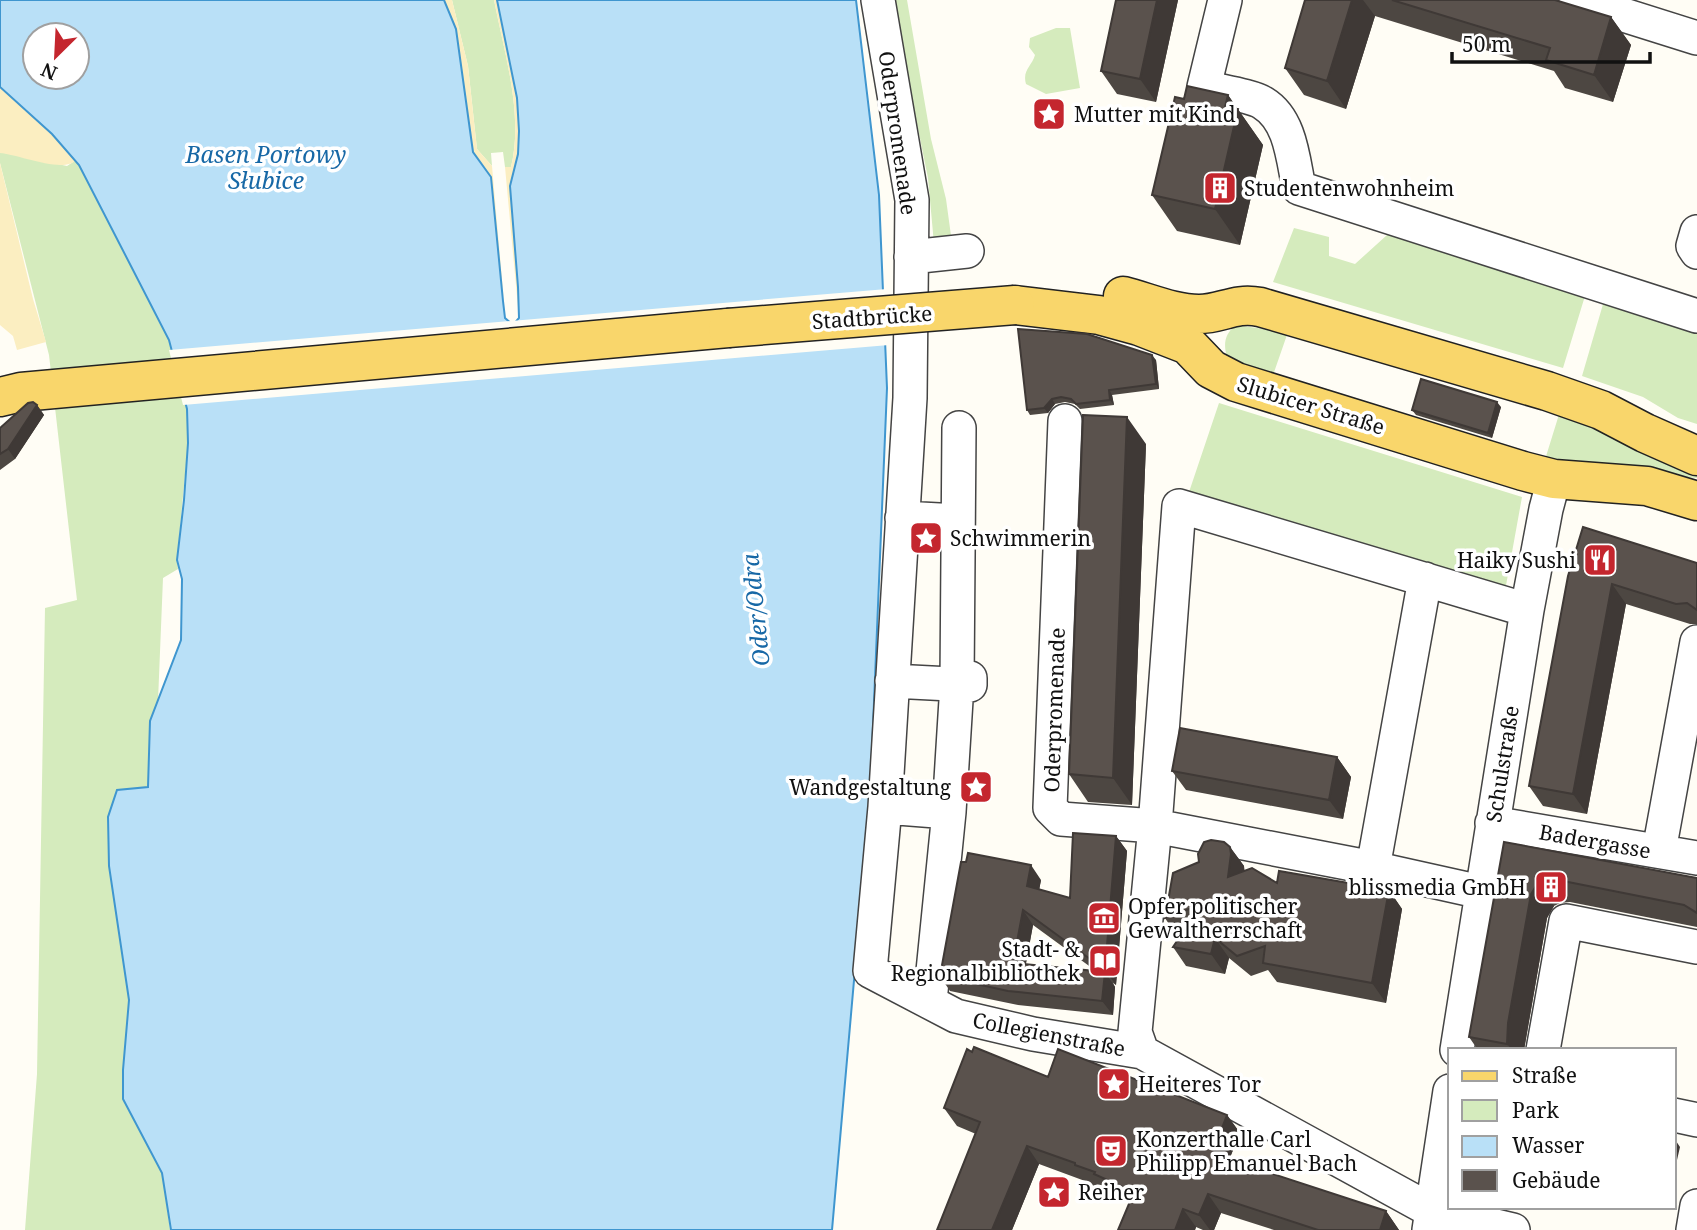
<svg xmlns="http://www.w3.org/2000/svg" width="1697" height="1230" viewBox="0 0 1697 1230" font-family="'Noto Serif',serif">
<rect width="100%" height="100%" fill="#fffdf5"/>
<path fill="#d5ebbd" d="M452,0H494C504,52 524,114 511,167H505L503,152L491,153L492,166L477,149L468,66Z
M892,0H907L931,139L946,199L952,243L934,244L928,178Z
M1056,28H1070L1080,88L1046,94L1026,84C1022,70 1032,66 1035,55L1029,47L1030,38Z
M0,152L67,166L76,160L169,340L177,367L187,409L188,443L177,560L178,569L163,578L158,701L154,1108L170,1230H25L37,1074L45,608L77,600L49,355L0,163Z
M1397,226L1588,286L1563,368L1273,282L1294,228L1329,237V256L1355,264Z
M1606,294L1697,325V424L1678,418L1643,397L1582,376Z
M1235,325L1288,332L1272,378L1227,357C1223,343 1225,335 1235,325Z
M1219,403L1522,497L1505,591L1188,495Z
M1561,408L1697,469V478L1543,466Z"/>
<path fill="#fbeec1" d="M444,0H452L468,66L477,149L492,166L504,302L488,171L473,152L456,29Z
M494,0H497L517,98L519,147L510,186L518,287L519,318L505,167H511C524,114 504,52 494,0Z
M0,87L52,134L76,160C64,174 17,154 0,153Z
M0,163L33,299L46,342L17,350L13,336L0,325Z"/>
<path fill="#b9e0f7" stroke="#3f96cf" stroke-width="2" fill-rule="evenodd" d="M0,0H444L456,29L473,152L491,177L503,301L505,318L513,325L519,318L518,287L510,186L518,154L519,131L517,98L497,0H856L879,195L887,388L870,799L832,1230H171L162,1173L123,1099V1070L129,1000L109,866L108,817L117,790L148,787L150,721L181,640L182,579L177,560L184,500L188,443L187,409L169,340L79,165L52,134L0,87ZM35,35H77V77H35Z"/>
<path fill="#fffdf5" d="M887,289L889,345L183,405L169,350Z"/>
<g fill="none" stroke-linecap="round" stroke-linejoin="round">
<defs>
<path id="minor" d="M878,0L912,200L910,398L885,807L870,971L956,1016L1033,1034L1142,1052L1432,1211L1513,1230
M1225,0L1204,87C1218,91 1252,96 1263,103C1291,120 1293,160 1299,188L1697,316
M1576,0L1697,38
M1697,232L1693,246L1697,252
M911,257L967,251
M1065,421L1050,808L1061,819L1155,826L1373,868L1481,892
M902,518L958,521
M892,681L970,685V678
M885,807L949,812
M1492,823L1697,858
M1659,851L1697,642
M1373,868L1425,579
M930,1001L949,812L957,684L959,428
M1457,1050L1527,610L1546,509L1554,479
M1543,1050L1566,921L1697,947
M1142,1052L1135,1032L1155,826L1179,506L1527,610
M1674,1115L1697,1120
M1429,1230L1450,1091
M1693,1230L1697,1206"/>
<path id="major" d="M1123,296C1147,302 1174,314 1199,314C1222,314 1234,302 1260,307L1547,391L1601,410L1645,433L1697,456
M1015,305L1099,315L1139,326L1188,345L1211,369L1236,382L1523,471L1554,479L1647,486L1697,501
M0,397L21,392L728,328"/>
</defs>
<use href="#minor" stroke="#444" stroke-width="36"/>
<use href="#major" stroke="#222" stroke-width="41"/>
<use href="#minor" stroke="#fff" stroke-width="33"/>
<use href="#major" stroke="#f9d66b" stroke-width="38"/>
<defs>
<path id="major-bridge" d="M728,328L1015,305"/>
</defs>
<use href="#major-bridge" stroke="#222" stroke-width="41" stroke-linecap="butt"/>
<use href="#major-bridge" stroke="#f9d66b" stroke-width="38"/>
</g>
<path fill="#4d4742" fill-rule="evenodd" d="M1116,0H1178L1156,102L1117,94L1101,71Z
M1305,0H1555L1611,17L1631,45L1613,102L1565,88L1554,71L1375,16L1346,109L1304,95L1285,68Z
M1228,95L1263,145L1240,245L1177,231L1152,195L1184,99Z
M1018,329L1156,360L1159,389L1112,395L1114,405L1080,409L1075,404L1065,402L1055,404L1048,413L1030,415L1027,410Z
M37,405L44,415L15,459L0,470V428Z
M1501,407L1492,438L1416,415L1412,410Z
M1146,444L1132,805L1088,802L1069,774Z
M1697,563V624H1690L1626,604L1587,814L1543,806L1529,786L1568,576Z
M1337,757L1351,777L1343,819L1186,790L1172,771Z
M1116,836L1127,851L1116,985L1113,983L1115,987L1113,1015L1018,1005L950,991L940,976L1041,880L1039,890L1070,898ZM1033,925L1096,971L1026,964Z
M1504,842L1697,878V927L1570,902L1560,903L1554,906L1547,918L1524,1050H1478L1469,1037Z
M1230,847L1244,866V871L1277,883L1389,890L1402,909L1386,1003L1277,982L1268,970L1251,976L1229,958L1225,974L1186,966L1173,947L1179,937L1178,938L1165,918L1199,862Z
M1048,1077L1227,1115L1240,1133L1229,1160L1386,1211L1399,1230H1274L1221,1213L1214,1230H1203L1196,1227L1195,1230H1118L1130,1202L1107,1192L1104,1189L1088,1184L1085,1181L1039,1164L1012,1230H937L976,1134L957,1126L944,1108Z"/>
<path fill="#3f3936" d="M1157,0H1178L1156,102L1140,79Z
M1352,0H1363L1375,16L1346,109L1327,81Z
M1611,17L1631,45L1613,102L1594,75Z
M1228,95L1263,145L1240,245L1215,209L1225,107Z
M1152,355L1156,360L1159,389L1156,384Z
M1109,390L1112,395L1114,405L1110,400Z
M1052,399L1055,404L1048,413L1044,408Z
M1497,402L1501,407L1492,438L1488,433Z
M37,405L44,415L15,459L8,449Z
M1127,417L1146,444L1132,805L1113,778Z
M1612,584L1626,604L1587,814L1573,794Z
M1337,757L1351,777L1343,819L1329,800Z
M1116,836L1127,851L1116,985L1105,970Z
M1230,847L1244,866L1245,874L1228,877Z
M1031,865L1041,880L1037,901L1027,886Z
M1538,883L1554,906L1547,918L1524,1050H1512L1507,1044L1508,1023L1531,894Z
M1389,890L1402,909L1386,1003L1372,983Z
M1023,910L1033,925L1023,978L1013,963Z
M1215,938L1229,958L1225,974L1211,954Z
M1105,972L1115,987L1113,1015L1102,1001Z
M1227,1115L1240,1133L1224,1172L1212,1154Z
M1674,1138L1680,1147L1674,1173Z
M1027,1146L1039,1164L1012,1230H992Z
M1208,1194L1221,1213L1214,1230H1210L1199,1215Z
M1183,1209L1196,1227L1195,1230H1175Z
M1386,1211L1399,1230H1380Z"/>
<path fill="#5a524d" stroke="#3f3936" stroke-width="2" d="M1116,0H1157L1140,79L1101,71Z
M1305,0H1352L1327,81L1285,68Z
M1392,0H1555L1611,17L1594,75L1546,60L1550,48Z
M1187,86L1228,95L1225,107L1238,109L1215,209L1152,195L1175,97L1184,99Z
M1018,329L1087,334L1152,355L1156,384L1109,390L1110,400L1076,404L1071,399L1061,397L1052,399L1044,408L1027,410Z
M1421,379L1497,402L1488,433L1412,410Z
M33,402L37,405L8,449L0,454V428L28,403Z
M1083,415L1127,417L1113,778L1069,774Z
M1583,527L1697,563V610L1687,603L1676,604L1612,584L1573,794L1529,786L1568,576Z
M1180,728L1337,757L1329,800L1172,771Z
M1073,833L1116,836L1105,970L1023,910L1013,963L1105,972L1102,1001L1008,991L940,976L961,862H966L968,853L1031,865L1027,886L1070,898Z
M1211,840L1224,842L1230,847L1231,854L1228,877L1252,868L1277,883L1279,871L1389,890L1372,983L1263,963L1265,946L1237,956L1215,938L1211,954L1173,947L1202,904L1165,918L1173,873L1199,862L1198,854L1204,842Z
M1504,842L1697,878V913L1684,905L1553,879H1544L1538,883L1531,894L1508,1023L1507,1044L1469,1037Z
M974,1047L1048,1077L1058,1049L1227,1115L1212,1154L1386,1211L1380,1230H1318L1208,1194L1199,1215L1183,1209L1175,1230H1118L1134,1192L1094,1174L1095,1172L1075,1165V1163L1027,1146L992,1230H937L980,1122L944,1108L967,1049L972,1052Z"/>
<defs>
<symbol id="sight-square" viewBox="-11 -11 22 22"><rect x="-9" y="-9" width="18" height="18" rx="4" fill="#c4262e" stroke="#fff"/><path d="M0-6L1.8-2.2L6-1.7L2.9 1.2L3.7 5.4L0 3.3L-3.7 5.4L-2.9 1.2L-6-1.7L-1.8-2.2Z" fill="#fff"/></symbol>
<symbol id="building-square" viewBox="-11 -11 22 22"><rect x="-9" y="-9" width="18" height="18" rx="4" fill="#c4262e" stroke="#fff"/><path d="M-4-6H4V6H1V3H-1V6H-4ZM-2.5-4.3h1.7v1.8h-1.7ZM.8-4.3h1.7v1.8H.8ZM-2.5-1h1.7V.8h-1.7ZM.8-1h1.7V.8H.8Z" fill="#fff"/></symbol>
<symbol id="restaurant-square" viewBox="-11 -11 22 22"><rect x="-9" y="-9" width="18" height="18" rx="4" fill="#c4262e" stroke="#fff"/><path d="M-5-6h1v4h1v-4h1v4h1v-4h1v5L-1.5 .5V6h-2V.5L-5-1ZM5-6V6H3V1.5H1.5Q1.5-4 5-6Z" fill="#fff"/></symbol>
<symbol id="museum-square" viewBox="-11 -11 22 22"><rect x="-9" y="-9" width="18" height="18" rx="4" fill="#c4262e" stroke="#fff"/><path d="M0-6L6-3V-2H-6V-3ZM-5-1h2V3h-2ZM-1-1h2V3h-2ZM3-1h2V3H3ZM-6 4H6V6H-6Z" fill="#fff"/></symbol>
<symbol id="library-square" viewBox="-11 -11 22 22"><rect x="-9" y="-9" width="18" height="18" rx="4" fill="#c4262e" stroke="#fff"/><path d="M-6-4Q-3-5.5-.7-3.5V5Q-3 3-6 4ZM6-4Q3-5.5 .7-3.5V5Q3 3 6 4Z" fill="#fff"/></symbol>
<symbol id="theatre-square" viewBox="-11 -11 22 22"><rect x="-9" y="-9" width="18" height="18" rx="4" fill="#c4262e" stroke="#fff"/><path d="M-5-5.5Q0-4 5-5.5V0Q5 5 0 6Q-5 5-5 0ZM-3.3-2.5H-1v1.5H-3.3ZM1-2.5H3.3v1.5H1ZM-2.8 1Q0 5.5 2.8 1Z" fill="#fff"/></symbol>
</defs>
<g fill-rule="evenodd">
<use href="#sight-square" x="1030" y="95" width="38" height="38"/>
<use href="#building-square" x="1201" y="169" width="38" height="38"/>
<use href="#sight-square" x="907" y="519" width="38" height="38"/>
<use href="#restaurant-square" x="1581" y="541" width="38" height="38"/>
<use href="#sight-square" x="957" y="768" width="38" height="38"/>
<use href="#building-square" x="1532" y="868" width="38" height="38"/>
<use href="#museum-square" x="1085" y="899" width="38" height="38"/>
<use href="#library-square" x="1086" y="942" width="38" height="38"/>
<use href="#sight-square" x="1095" y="1065" width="38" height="38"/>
<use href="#theatre-square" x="1092" y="1132" width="38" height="38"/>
<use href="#sight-square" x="1035" y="1173" width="38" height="38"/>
</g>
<g text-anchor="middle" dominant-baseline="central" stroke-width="7" stroke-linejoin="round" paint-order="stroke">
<g font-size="21" fill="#111" stroke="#fff" text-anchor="start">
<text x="1074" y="114">Mutter mit Kind</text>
<text x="1244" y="188">Studentenwohnheim</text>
<text x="950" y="538">Schwimmerin</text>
<text x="1576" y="560" text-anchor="end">Haiky Sushi</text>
<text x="951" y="787" text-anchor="end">Wandgestaltung</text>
<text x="1526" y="887" text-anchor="end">blissmedia GmbH</text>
<text x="1128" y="906">Opfer politischer<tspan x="1128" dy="24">Gewaltherrschaft</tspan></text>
<text x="1080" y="949" text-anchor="end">Stadt- &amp;<tspan x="1080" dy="24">Regionalbibliothek</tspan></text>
<text x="1138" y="1084">Heiteres Tor</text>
<text x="1136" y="1139">Konzerthalle Carl<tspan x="1136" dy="24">Philipp Emanuel Bach</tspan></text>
<text x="1078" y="1192">Reiher</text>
</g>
<g font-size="21" fill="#111" stroke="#fff">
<text transform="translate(898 133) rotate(82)">Oderpromenade</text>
<text transform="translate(872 317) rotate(-4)">Stadtbrücke</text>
<text transform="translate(1311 405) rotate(17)">Slubicer Straße</text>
<text transform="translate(1054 710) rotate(-88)">Oderpromenade</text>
<text transform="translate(1502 764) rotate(-81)">Schulstraße</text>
<text transform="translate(1595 841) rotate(10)">Badergasse</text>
<text transform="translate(1049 1034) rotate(11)">Collegienstraße</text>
</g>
<g font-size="23" font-style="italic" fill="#1768a6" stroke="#fff">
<text x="266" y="154">Basen Portowy<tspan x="266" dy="26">Słubice</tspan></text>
<text transform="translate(755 610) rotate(-96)">Oder/Odra</text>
</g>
</g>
<rect x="1448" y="1048" width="228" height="161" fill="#ffffff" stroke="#a0a0a0" stroke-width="2"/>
<rect x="1462" y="1071" width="35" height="10" fill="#f9d66b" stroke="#a0a0a0" stroke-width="2"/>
<text x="1512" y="1083" font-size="21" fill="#111111">Straße</text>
<rect x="1462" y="1100" width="35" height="21" fill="#d5ebbd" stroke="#a0a0a0" stroke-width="2"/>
<text x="1512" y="1118" font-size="21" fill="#111111">Park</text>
<rect x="1462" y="1136" width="35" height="21" fill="#b9e0f7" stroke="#a0a0a0" stroke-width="2"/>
<text x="1512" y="1153" font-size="21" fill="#111111">Wasser</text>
<rect x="1462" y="1170" width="35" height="21" fill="#5a524d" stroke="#a0a0a0" stroke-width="2"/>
<text x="1512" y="1188" font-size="21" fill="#111111">Gebäude</text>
<g transform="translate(56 56) rotate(204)"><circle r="33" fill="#ffffff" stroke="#a0a0a0" stroke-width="2"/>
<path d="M0-5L12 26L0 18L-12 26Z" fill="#c4262e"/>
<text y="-10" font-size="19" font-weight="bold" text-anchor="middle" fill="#111111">N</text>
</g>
<path d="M1452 52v10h198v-10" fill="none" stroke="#111111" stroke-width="3.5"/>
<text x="1462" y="52" font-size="21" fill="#111111" stroke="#ffffff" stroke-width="5" paint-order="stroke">50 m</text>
</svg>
